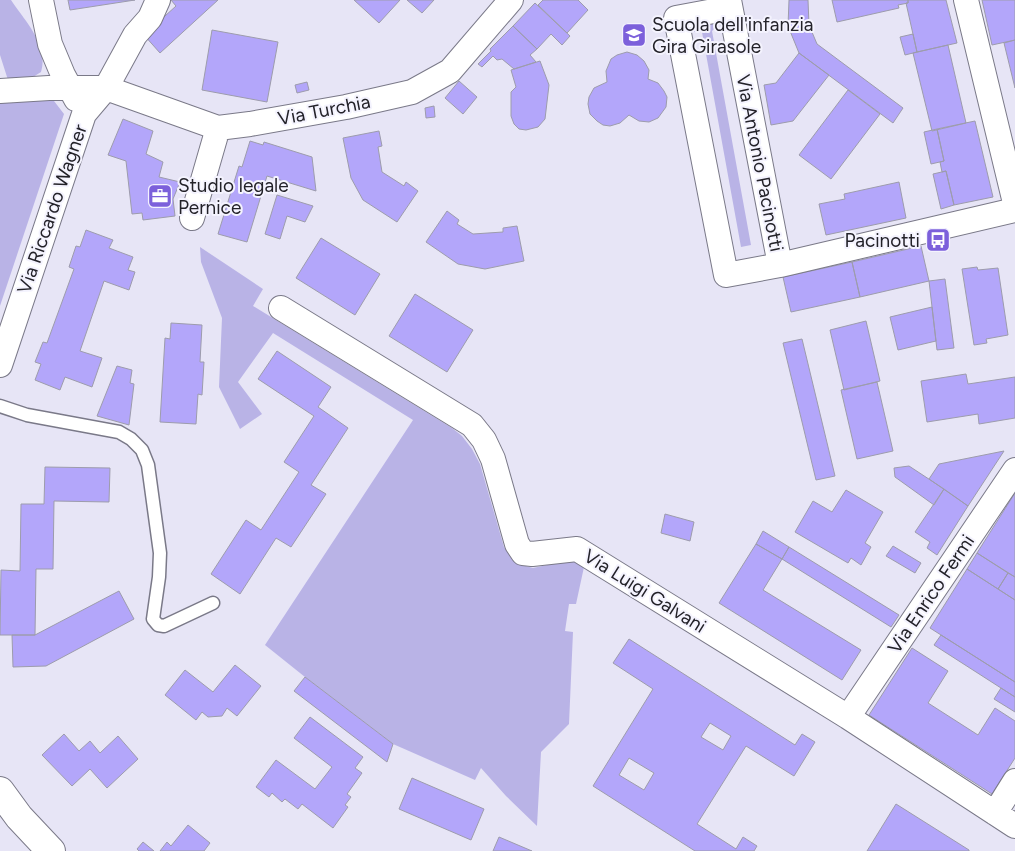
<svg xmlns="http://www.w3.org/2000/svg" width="1015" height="851" viewBox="0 0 1015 851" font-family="Figtree,sans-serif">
<rect width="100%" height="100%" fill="#e7e5f6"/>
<path fill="#b9b3e6" d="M0,0H11C25,21 49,45 41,72L33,77L8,80L0,55Z
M716,21L717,26L712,31L751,245L741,247L702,32H694L692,28L693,26Z
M0,101H54L64,114L0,306Z
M200,247L263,289L253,306L452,428L462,436L472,449L480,464L504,547L513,560L522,565L533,568L571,560L584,567L576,604H569L565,631L573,632L569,724L541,752L537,826L506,796L481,768L475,780L393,744L305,677L265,645L413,420L273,333L238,382L262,414L240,429L219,387L222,318L201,262Z"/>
<path fill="#b3a6fa" stroke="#9d9cac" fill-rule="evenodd" d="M68,0H135L70,10Z
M171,0H218L160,53L144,35L176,6Z
M354,0H400L379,23Z
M407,0H434L422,13Z
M543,0H578L588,10L567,33L538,5Z
M789,0H808L809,25L817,44L903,108L893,123L799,53L788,26Z
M832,0H908V3L898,5L899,8L837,22Z
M908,0H946L957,43L917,52L906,3H908Z
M982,0H1015V40L992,45Z
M535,3L570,36L562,45L551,34L537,49L513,26Z
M513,26L537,49L530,55L536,62L514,69L502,59L497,60L493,56L482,67L478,64L491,51L490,49Z
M212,30L278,42L267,102L202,90Z
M913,34L917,52L905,55L900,37Z
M1015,40V88L1004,43Z
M948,45L966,123L932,131L913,53Z
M627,52L637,55L644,61L649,70L648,79L658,83L664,91L667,97L666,107L658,118L649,122L639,121L629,115L620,123L610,126L603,125L597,121L590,114L588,104L589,97L594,88L607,82L606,71L611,59L617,55Z
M799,53L829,75L793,121L771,125L764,85L776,83Z
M540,61L549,85L545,119L538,127L526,130L519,129L514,124L511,116V92L516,87L511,70Z
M459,81L477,97L463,114L445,98Z
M307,82L309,90L297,93L295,85Z
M848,90L880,114L831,179L799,155Z
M434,106L435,117L426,118L425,108Z
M123,119L153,131L146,154L163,162L159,177L180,182L173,199L175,216L143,220L142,213L132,214L126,161L108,155Z
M975,121L993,197L954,205L946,171L942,172L940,162L944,161L937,129Z
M937,129L944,161L931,164L924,132Z
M379,131L382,146L378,147L382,172L404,186L406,182L418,191L397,222L363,200L351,178L343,138Z
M250,141L263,145L264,142L312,157L316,191L267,176L247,242L218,234L239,166L242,167Z
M946,171L954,205L941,209L933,174Z
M899,182L906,218L826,235L819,204L845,199L844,194Z
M277,195L313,206L305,222L287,216L280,239L265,234Z
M447,211L459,220L457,224L473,234L503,232V228L517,226L524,261L485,269L458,264L426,242Z
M86,230L113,240L109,248L133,257L128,270L135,272L129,290L104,281L80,351L102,358L92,387L65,377L60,390L35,380L41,364L35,362L43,342L47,343L74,269L69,267L76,246L80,247Z
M321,238L380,274L355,315L296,278Z
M921,246L929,281L860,297L852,262Z
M852,262L860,297L791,312L783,277Z
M977,267L978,270L998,268L1008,335L986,339L987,343L974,345L962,269Z
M945,279L954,348L937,350L929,281Z
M415,294L473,330L447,372L389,336Z
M932,307L936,341L898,350L890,317Z
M866,321L880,381L844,390L830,330Z
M171,323L202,325L200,362H204L202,395L198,394L196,424L160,422L165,338L170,339Z
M802,339L835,476L816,480L783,343Z
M277,351L331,387L318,407L348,428L311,485L326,494L291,547L276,538L240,594L211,574L246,520L261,530L299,472L284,462L314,416L258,379Z
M117,366L132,370L130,383L134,384L129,425L97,416Z
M966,374L968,384L1015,377V418L979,424L978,414L927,422L921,381Z
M877,382L893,451L857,459L841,390Z
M1004,451L968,506L929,479L939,464Z
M909,466L944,489L934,505L895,477L894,468Z
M45,467L110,468L109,502L54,501L53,569H36L35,635H0L1,570L20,571L21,504H44Z
M944,489L968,506L937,555L927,548L930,542L915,532Z
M846,490L883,512L865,543L871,547L861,565L851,558L848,563L795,532L813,501L832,512Z
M1015,493V577L977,553Z
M665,514L694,522L690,541L661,533Z
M763,531L789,547L782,559L756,544Z
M756,544L782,559L763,590L861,650L842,680L719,603Z
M893,546L921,563L915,573L886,556Z
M789,547L899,615L891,627L782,559Z
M977,553L1008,573L998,589L967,569Z
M967,569L1015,600V682L930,628Z
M1008,573L1015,577V600L998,589Z
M119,591L134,619L46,666L13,667L12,635H35Z
M941,635L1015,682V697L934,645Z
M629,639L795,745L802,734L815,742L794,776L746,746L697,824L736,849L743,837L757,846L754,851H695L593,786L653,689L613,663ZM710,723L731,736L723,750L701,737ZM629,758L654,773L644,790L619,775Z
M912,648L948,671L928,703L978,735L995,708L1015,721V758L992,794L869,715Z
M235,665L261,686L237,716L227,708L222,716L208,717L202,712L196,720L165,695L185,670L213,692Z
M305,677L393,744L387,762L294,691Z
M1001,688L1015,697V712L994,699Z
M310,717L363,757L355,768L362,773L347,794L351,797L345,805L348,807L333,828L302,804L298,809L285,799L282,802L272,793L269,797L256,787L276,760L315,789L332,767L294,738Z
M64,734L79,751L90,741L100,753L118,736L138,759L107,788L90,769L72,786L42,755Z
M412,778L484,809L471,840L399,809Z
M896,804L969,850V851H867Z
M188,825L210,843L204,851H160L167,842L171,846Z
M499,837L532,851H493Z
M143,842L154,851H139L137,849Z"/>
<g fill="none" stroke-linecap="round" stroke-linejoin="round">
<defs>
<path id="service" d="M0,406L27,415L119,432L131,439L142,450L148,465L160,553L159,577L153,619L158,625L164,626L213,603"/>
<path id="minor" d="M41,0L50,44L63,75L76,99
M729,0L780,265L1015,210
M966,0L1015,203
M730,8L676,18L726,275L780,265
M0,91L49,88H106L135,35L150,18L158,0
M192,218L218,128
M281,308L472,425L484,440L493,459L517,544L523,553L532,554L577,549L848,717L1015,826
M0,365L84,114L106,88L218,128L250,124L346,107L412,92L450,71L511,0
M848,717L1015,470
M995,813L1015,781"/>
<path id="tertiary" d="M0,791L19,817L51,851"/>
</defs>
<use href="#service" stroke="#7a7988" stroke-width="15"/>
<use href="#minor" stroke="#7a7988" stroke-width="26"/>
<use href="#tertiary" stroke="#7a7988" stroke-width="30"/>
<use href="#service" stroke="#fff" stroke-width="12"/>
<use href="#minor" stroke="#fff" stroke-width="24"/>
<use href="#tertiary" stroke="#fff" stroke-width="28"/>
</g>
<defs>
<symbol id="school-square" viewBox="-11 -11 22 22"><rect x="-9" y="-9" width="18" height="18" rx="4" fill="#7c60db" stroke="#f4f3fe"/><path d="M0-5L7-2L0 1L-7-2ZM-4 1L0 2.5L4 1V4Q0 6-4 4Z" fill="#fff"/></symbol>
<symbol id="office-square" viewBox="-11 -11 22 22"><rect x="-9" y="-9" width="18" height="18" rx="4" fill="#7c60db" stroke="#f4f3fe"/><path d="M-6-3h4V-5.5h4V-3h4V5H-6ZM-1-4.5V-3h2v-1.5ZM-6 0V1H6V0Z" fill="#fff"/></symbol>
<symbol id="bus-square" viewBox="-11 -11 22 22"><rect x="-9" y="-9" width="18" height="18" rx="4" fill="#7c60db" stroke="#f4f3fe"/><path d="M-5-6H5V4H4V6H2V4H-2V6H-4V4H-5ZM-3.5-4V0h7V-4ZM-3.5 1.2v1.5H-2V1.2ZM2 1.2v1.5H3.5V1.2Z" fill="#fff"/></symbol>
</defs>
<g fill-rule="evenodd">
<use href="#school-square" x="620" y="21" width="28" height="28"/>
<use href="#office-square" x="146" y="182" width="28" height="28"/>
<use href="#bus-square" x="924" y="226" width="28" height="28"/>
</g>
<g text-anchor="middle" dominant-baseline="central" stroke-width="4" stroke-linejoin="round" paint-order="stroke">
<g font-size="19" fill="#232229" stroke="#f4f3fe" text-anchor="start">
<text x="652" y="24">Scuola dell'infanzia<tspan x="652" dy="22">Gira Girasole</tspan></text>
<text x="178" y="185">Studio legale<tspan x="178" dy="22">Pernice</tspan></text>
<text x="920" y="240" text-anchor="end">Pacinotti</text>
</g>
<g font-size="19" fill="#232229" stroke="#f4f3fe">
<text transform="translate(324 110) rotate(-11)">Via Turchia</text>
<text transform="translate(760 163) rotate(79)">Via Antonio Pacinotti</text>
<text transform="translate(52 209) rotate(-71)">Via Riccardo Wagner</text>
<text transform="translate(645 591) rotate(32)">Via Luigi Galvani</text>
<text transform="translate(931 594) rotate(-56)">Via Enrico Fermi</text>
</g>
</g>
</svg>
